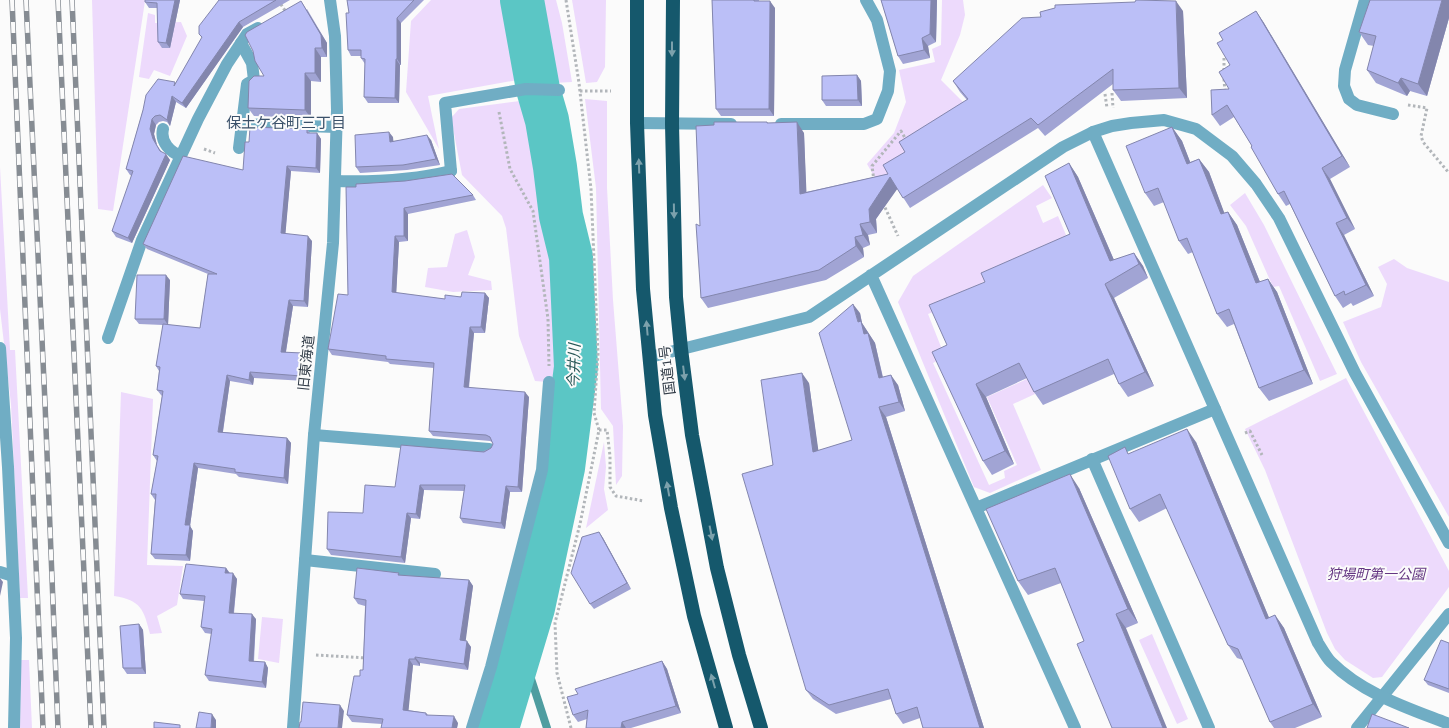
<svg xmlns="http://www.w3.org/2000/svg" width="1449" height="728" viewBox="0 0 1449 728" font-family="'Roboto Serif','Noto Sans JP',serif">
<rect width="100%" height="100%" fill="#fbfbfb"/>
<path fill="#eddafc" d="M92,0H144L145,1L113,211L98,209Z
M431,0H510L523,79L428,96L439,149L406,92L411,21Z
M537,0H556L562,23L572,82L553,83Z
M572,0H606L605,67L597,82L586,83Z
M942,0H963L965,15L960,35L941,80L977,116L879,185L867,164L894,133L906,102L899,70L935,62L932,49L941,45Z
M148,13L155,15V23L181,22L187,36L170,76L154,70L149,79L139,77Z
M585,99L607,101V188L613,300L623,426L622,476L616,485L613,426L601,409L596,188Z
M528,100L530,101L558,318L560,383L535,381L519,336L506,228L502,216L462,175L451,118L459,109Z
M0,167L10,350H15L28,598H20L11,404L0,309Z
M1043,185L1052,198L1036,206L1043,223L1058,216L1066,235L1057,242L1051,252L981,283L998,319L963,301L928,314L945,357L933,363L989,485L1005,478L1004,471L1017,465L987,397L1029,378L1035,394L1013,404L1041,470L990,493L974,487L898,302L913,276Z
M1245,193L1264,225L1337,374L1320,381L1279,286L1273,287L1246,226L1230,205Z
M467,230L475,257L468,275L491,281L492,290L453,292L425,287L428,268L447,267L455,234Z
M1394,259L1407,268L1449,282V517L1361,362L1343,322L1381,307L1387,284L1378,267Z
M1346,378L1449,571V587L1382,677L1373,678L1345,660L1335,649L1327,633L1265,470L1245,429Z
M121,392L153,399L147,565L183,566L177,605L157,616L162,633L150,634C144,610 141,600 114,596Z
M604,442L606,467L604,489L608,510L586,528Z
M262,617L283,619L279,663L258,659Z
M1152,634L1188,719L1177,724L1139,640Z
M21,660H29L32,728H20Z"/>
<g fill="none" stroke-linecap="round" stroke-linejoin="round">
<path stroke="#4f9da0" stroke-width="8" d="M521,648L547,728"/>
<path stroke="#5bc6c5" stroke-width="44" d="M497,728L533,608L563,468L576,367L571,257L561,216L555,167L547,120L538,89L522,0"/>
<path stroke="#b2b6ba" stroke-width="3" stroke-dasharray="2.5 2.5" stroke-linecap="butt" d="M278,0L286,12
M566,0L579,83L591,189L598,354L594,413L599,430L580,524L555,623L557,673L571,728
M1224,58V73
M1224,79L1225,93
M580,91H611
M1112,93L1113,108
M1105,94L1107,108
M1408,105L1427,108L1421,136L1423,142L1449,173
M499,112L510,169L533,211L548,319L549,366
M204,149L215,153
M874,181L872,166L901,131L905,138
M883,203L898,236
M599,430H607L610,456V487L616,496L644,501
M1245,433L1250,431L1262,455
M316,655L367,658"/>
<path stroke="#70adc4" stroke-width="12" d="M1365,0L1345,70L1344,86L1349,99L1357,105L1393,114
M242,124L337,127
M163,129C160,142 170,152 181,156
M239,148L247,84L254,80L252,63L241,43
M335,181C374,182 414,180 451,171
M314,435L489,449
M0,572L13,576"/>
<path stroke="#70adc4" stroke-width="12" d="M637,123L731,124
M781,124H864L877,119L888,91L890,71L877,20L866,0
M451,171L445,103L526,89L559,90
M871,275L1075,728
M108,338L142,240L198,119L227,64L247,34L258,28
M0,348L8,467L16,638L14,728
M650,357L809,317L1063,147L1093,132L1112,126L1131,123L1164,120L1196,129L1232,156L1256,184L1279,218L1355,373L1449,543
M976,508L1215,409
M305,560L435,574
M472,728L491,667L542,470L549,382
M1357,728L1449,614"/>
<path stroke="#70adc4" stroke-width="12" d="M1093,132L1318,643C1322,649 1326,657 1331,662C1363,694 1408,708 1449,724
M1092,459L1209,728
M293,728L314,435L333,243L337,110L335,36L330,0"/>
<path stroke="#15586c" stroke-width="14" d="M637,0V123L643,289L655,415L671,508L694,616L726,728
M673,0L672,124L676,297L681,349L692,435L717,568L739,655L761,728"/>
<defs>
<path id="rail" d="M12,0L43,728
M26,0L45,403L58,728
M58,0L91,728
M72,0L104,728"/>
</defs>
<use href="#rail" stroke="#868c93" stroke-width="5.5"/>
<use href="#rail" stroke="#fbfbfb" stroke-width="4" stroke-dasharray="11" stroke-linecap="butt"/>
</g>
<path fill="#a1a4d4" d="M145,0H180L170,48H162L158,42L157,8H149L145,2Z
M219,0H290L243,27L186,108L176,102L170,126L167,122L163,121L159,122L156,125L154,134L157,145L161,151L170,160L132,243L116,237L112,231L132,176L130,175L126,169L143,110L176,83L202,38L199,34Z
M347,0H424L401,23V65H400L399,103H368L364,97L365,64L361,58V56H351L348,50L349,13Z
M712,0H759V1L775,8L774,116H721L716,109Z
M881,0H937L936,42L928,46L930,58L903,64L898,56Z
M1449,0V18L1427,96L1410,91L1407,96L1376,83L1367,70L1374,46L1368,45L1359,32Z
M307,9L327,43V57H321V82L311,81V118L254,116L248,108L264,76Z
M1183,11L1187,98L1121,101L1113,90V84L1045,136L1038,128L910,208L897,188L876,219L877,233L868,235L870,245L863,248L864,257L826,280L708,308L701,298L700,226L714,125L767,122L768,123L804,133L806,192L888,174L905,152L967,100L960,92L953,81Z
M1256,11L1264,23L1350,167L1330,179L1355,229L1344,235L1374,296L1353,306L1351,303L1343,308L1335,296L1290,204L1286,206L1278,194L1252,146L1234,117L1220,126L1212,115L1229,89L1230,65L1223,40Z
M857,75L861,81L862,106H826L822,100Z
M1172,127L1182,141L1190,162L1199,159L1209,172L1224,213L1228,212L1237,225L1260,282L1268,279L1277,292L1313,384L1269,401L1259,388L1234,324L1227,327L1217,314L1193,252L1188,254L1179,241L1164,202L1154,206L1145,193Z
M307,129L310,133H317L321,139L320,173L291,171L285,234L312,241L308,307L293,306L286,352L306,359L305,381L254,378L253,385L230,381L223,432L287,438L291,443L288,484L239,477L236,474L198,468L190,526L193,531L190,561L155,559L151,554L155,500L151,494L157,461L153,455L162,396L161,395L157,390L159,371L156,366L163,325L139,324L135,319L170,280L168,325L200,328L208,274L147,249L143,244L243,170L249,142Z
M393,137V141L431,140L440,165L407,170L360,173L356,167Z
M1069,163L1078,177L1114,260L1134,253L1143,266L1148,278L1114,298L1154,386L1128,397L1119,384L1114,374L1043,405L1034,392L1027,378L986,397L1014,464L992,475L983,461L947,345L985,282L1070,234Z
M346,187L473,195L476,200L408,214V241L399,242L396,293L445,299L485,293L489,298L485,333H474L469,388L529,397L522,492H510L505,529L463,523L460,518L464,491L424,490L420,519L411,518L405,563L331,555L327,549L363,513L395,487L491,448L493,444L492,442L490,441L433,436L429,431L434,368L390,364L388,362L332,355L328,349L348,295Z
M860,313L862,323L875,343L883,377L898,385L905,411L886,417L984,728H923L920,718L903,724L896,714L891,699L836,714L813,699L806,690L773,465L809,383L818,451L852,440Z
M1196,442L1269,618L1275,615L1284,628L1322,717L1295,728H1274L1270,722L1243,660L1237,658L1228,645L1167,508L1139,522L1130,509L1129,454Z
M1079,488L1138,623L1126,628L1084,641L1061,583L1028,595L1018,581Z
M599,532L603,538L631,589L594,609L590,604Z
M226,568L230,573L237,579L234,613L256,619L254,662H265L268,668L266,688L209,681L205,675L212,634L205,633L201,627L204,601L183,599L180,594Z
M401,576L469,580L473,586L465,641L471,647L468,670L420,663V666L413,665L408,710L426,713L428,715L458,723L457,728H381L382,724L352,722L347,715L363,670L365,606L358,604L354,598Z
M139,624L143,630L146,674H127L123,668Z
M1449,643V693L1428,685L1424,680Z
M662,661L667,669L681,713L631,728H586L587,719L578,722L573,715Z"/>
<path fill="#8386ad" d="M175,0H180L170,48L166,43Z
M931,0H937L936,42L930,34Z
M1442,0H1449V18L1427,96L1418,84Z
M301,1L327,43V57L322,48Z
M770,1L775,8L774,116L769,109Z
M1176,1L1183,11L1187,98L1179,88Z
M1256,11L1264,23L1350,167L1342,156Z
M397,18L401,23V65L397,59Z
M239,22L243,27L186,108L182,103Z
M922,38L928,46L930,58L924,50Z
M315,48L321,57V82L315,73Z
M396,59L400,65L399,103L395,98Z
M305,73L311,81V118L305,110Z
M857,75L861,81L862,106L858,100Z
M1401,78L1410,91L1407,96L1398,83Z
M172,96L176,102L170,126L167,120Z
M152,119L156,125L154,134L157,145L153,139L150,129Z
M797,122L804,133L807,205L800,194Z
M1172,127L1182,141L1196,177L1187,164Z
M389,132L393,137L394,147L390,142Z
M317,133L321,139L320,173L316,168Z
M427,135L431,140L440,165L436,159Z
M166,154L170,160L132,243L128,238Z
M1199,159L1209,172L1230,228L1221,214Z
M1069,163L1078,177L1120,274L1110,261Z
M287,166L291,171L285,239L281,233Z
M1322,168L1330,179L1355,229L1347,218Z
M890,177L898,188L876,219L877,233L870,222L869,209Z
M404,208L408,214V241L404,236Z
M1228,212L1237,225L1266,297L1256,283Z
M1336,223L1344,235L1374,296L1366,285Z
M860,224L868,235L870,245L863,235Z
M308,236L312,241L308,307L304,301Z
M395,236L399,242L396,298L392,292Z
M855,237L863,248L864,257L856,246Z
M1134,253L1143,266L1148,278L1139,264Z
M166,275L170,280L168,325L164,319Z
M1268,279L1277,292L1313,384L1304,370Z
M1105,284L1114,298L1154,386L1145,372Z
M485,293L489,298L485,333L481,327Z
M289,300L293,306L285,357L281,352Z
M853,304L860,313L862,323L875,343L885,388L879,378L864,334L858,322Z
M470,327L474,333L468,393L464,387Z
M302,353L306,359L305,381L301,376Z
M250,372L254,378L253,385L249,380Z
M802,373L809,383L820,462L813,452Z
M227,375L230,381L222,437L218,432Z
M891,375L898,385L905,411L899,402Z
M976,384L986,397L1014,464L1005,451Z
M525,392L529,397L522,492L518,487Z
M879,407L886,417L984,728H980Z
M1187,429L1196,442L1275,632L1266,619Z
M287,438L291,443L288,484L284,478Z
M194,463L198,468L190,526L193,531L190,561L186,555L185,525Z
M1070,474L1079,488L1138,623L1128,609Z
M420,485L424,490L420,519L416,514Z
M506,486L510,492L505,529L501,523Z
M407,513L411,518L405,563L401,557Z
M599,532L603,538L631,589L627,583Z
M226,568L230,574L225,573Z
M233,573L237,579L233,618L229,613Z
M0,578L3,582L0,596Z
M469,580L473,586L465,646L460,640Z
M252,614L256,619L253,667L249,661Z
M1116,614L1126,628L1167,728H1163Z
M1275,615L1284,628L1322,717L1313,704Z
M139,624L143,630L146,674L142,668Z
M467,641L471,647L468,670L464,664Z
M415,657L420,663V666L415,659Z
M409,659L413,665L408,716L403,710Z
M662,661L667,669L681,713L676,706Z
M265,662L268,668L266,688L262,682Z
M340,705L344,711L342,728H338Z
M212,714L216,720V728H211Z
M454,716L458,723L457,728H452Z
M622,722L626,728H621Z"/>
<path fill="#bbbff7" stroke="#8386ad" d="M145,0H175L166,43L158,42L157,3L145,2Z
M219,0H276L239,22L182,103L172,96L167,120L163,117L160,115L155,116L152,119L150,129L153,139L160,151L166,154L128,238L112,231L133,171L126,169L143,110L146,95L158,79L175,82L174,86L202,37L199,34V26Z
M347,0H414L397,18V59H396L395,98L364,97L365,59L361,58V50H348L346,13H349Z
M712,0H754V1H770L769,109H716Z
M881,0H931L930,34L922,38L924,50L898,56Z
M1136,0L1176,1L1179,88L1113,90V69L1038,125L1031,118L903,198L890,177L869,209L870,222L860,224L863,235L855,237L856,246L819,270L701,298L696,224L700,226L696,126L714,125V122H767V123L797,122L800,194L888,174L883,165L905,152L899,142L968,99L953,81L1022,18L1041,17L1040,12L1055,8V5L1135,2Z
M1370,0H1442L1418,84L1401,78L1398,83L1367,70L1376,36L1359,32Z
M301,1L321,35L322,48H315V73H305V110L248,108L249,81L254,76H264L255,61L253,51L245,35L247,32Z
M1256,11L1342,156L1322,168L1347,218L1336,223L1366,285L1345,295L1344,291L1335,296L1284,191L1278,194L1251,147L1252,146L1227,105L1212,115L1211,90L1229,89L1219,72L1230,65L1217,43L1223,40L1219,33Z
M857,75L858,100H822V76Z
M250,127L307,129V133H317L316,168L287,166L281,233L308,236L304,301L289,300L281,352L302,353L301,376L250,372L249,380L227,375L218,432L287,438L284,478L235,472V469L194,463L185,525H190L186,555L151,554L156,494H151L158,456L153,455L163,391L157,390L160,367L156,366L163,324L200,328L208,274H217L143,244L183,156L243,170L245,142H249Z
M1172,127L1187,164L1199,159L1221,214L1228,212L1256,283L1268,279L1304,370L1259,388L1229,309L1217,314L1187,238L1179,241L1158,188L1145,193L1126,146Z
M389,132L390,142L427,135L436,159L403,165L356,167L355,135Z
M1069,163L1110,261L1134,253L1139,264L1105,284L1145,372L1119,384L1108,359L1034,392L1019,363L976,384L1005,451L983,461L932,352L947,345L929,305L985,282L981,273L1070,234L1045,176Z
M452,174L473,195L404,208V236H395L392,292L445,299V295L461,297L462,292L485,293L481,327H470L464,387L525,392L518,487L506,486L501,523L460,518L465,485H420L416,514L407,513L401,557L327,549L328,512L363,513L365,485L395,487L401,445L484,452L491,448L493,444L490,437L486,435L429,431L434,363L386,359V356L328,349L338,294L348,295L346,187H356V184L405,181Z
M137,275H166L164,319H135Z
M853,304L858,322L861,321L864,334L868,333L879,378L891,375L899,402L879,407L980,728H923L917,707L896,714L888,689L829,705L806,690L742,474L773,465L761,380L802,373L813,452L852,440L819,333Z
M1187,429L1266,619L1275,615L1313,704L1270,722L1238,649L1228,645L1160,494L1130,509L1108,456L1125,447L1128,454Z
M1070,474L1128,609L1116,614L1163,728H1112L1077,644L1084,641L1055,568L1018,581L986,509Z
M599,532L627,583L590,604L571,573L582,537Z
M186,564L226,568L225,573H233L229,613L252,614L249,661L265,662L262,682L205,675L212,629L201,627L205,596L180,594Z
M357,568L399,573L398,575L469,580L460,640L467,641L464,664L415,657V659H409L403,710L426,713V715L454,716L452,728H381L383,719L347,715L354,676H360V670H363L366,600L354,598Z
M139,624L142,668H123L120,626Z
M1441,640L1449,643V689L1424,680Z
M662,661L676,706L622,722L621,728H586L588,710L573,715L567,697L578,694L575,689Z
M303,702L340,705L338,728H299L300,722H301Z
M199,712L212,714L211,728H196Z
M1372,714L1409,728H1367Z
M154,722L180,725V728H154Z"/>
<defs><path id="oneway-solid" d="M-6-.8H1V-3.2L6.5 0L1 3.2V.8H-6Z" transform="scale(1.25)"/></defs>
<g fill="#7ca1ac">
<use href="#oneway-solid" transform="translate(672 49) rotate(90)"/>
<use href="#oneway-solid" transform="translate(639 166) rotate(-92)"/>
<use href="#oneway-solid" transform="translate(674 211) rotate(89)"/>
<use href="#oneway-solid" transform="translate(647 328) rotate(-95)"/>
<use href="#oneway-solid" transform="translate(684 373) rotate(83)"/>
<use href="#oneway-solid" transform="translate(668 489) rotate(-100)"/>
<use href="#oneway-solid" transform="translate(711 533) rotate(79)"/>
<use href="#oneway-solid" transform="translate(713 681) rotate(-106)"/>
</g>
<g text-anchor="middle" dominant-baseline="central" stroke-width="4" stroke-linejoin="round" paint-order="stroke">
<g font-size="14" fill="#323c48" stroke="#fbfbfb">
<text transform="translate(306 363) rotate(-84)">旧東海道</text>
<text transform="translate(667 370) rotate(-97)">国道1号</text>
</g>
<g font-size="14" font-style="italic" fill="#643682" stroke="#fbfbfb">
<text x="1376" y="574">狩場町第一公園</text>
</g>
<g font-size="15" fill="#3b516a" stroke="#fbfbfb">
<text x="286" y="123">保土ケ谷町三丁目</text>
</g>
<g font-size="15" font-style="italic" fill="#285757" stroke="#fbfbfb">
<text transform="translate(574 366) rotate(-88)">今井川</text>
</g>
</g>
</svg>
